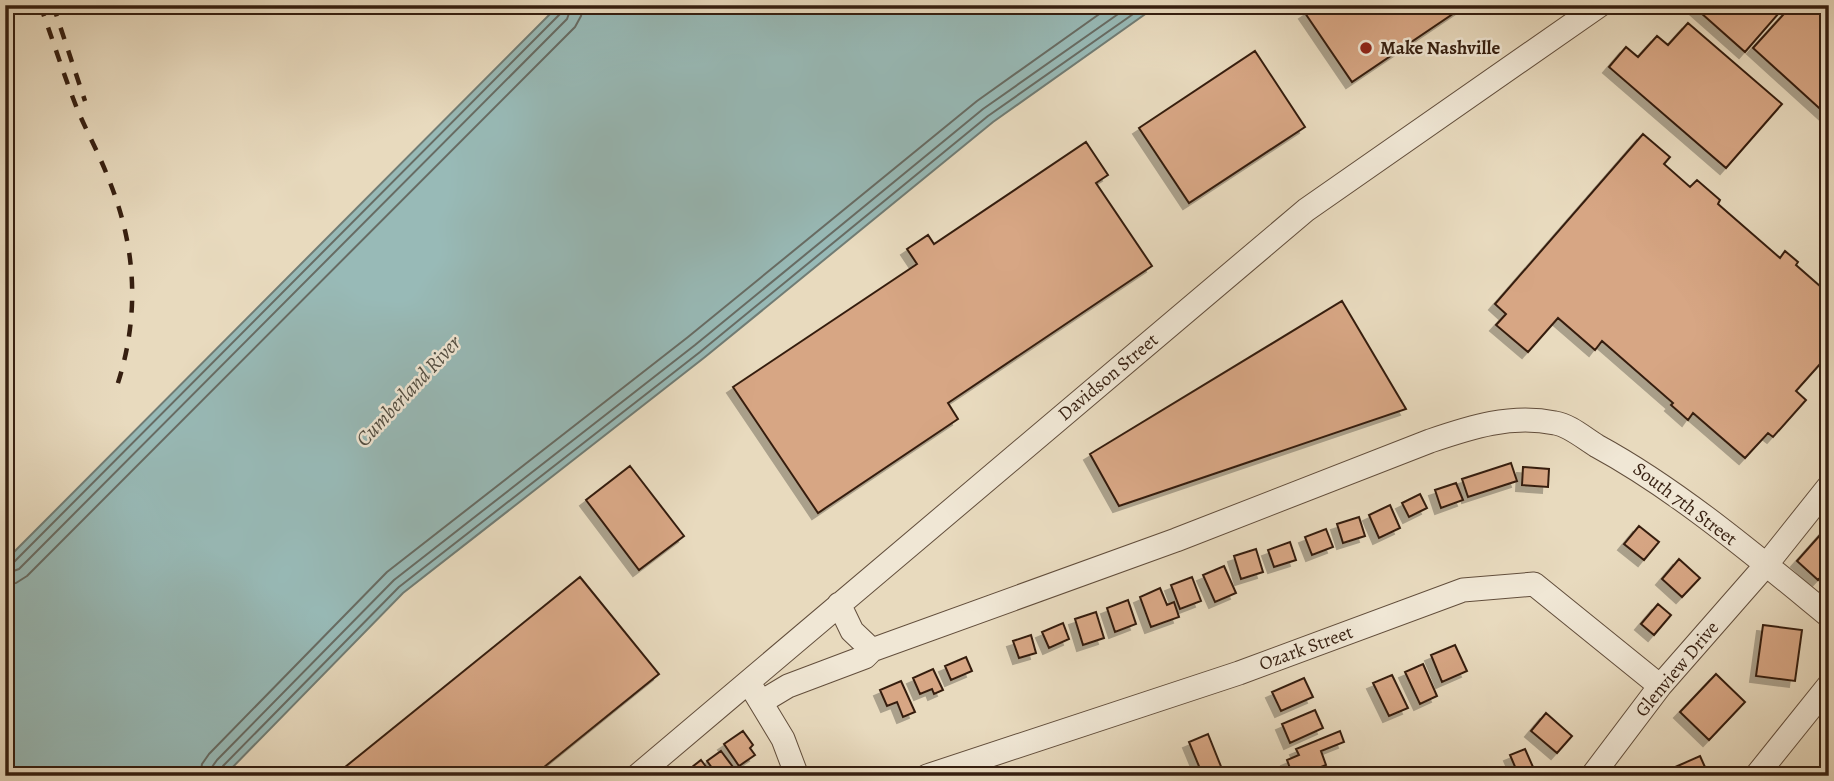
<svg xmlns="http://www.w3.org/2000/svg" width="1834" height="781" viewBox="0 0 1834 781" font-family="Alegreya,serif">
<defs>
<filter id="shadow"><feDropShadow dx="-6" dy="6" stdDeviation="0" flood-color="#0004"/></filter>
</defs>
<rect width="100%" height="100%" fill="#e8dabe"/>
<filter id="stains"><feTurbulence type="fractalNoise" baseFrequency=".00286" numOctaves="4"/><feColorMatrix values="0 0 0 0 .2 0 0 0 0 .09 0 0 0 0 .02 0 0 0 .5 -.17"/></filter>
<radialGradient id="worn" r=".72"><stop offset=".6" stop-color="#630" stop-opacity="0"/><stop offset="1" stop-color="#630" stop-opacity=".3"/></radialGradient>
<path fill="#98bab7" stroke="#717c74" stroke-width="2" d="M559,5H1158L993,122L705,357L403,593L224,776H5V561Z"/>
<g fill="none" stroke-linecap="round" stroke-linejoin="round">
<path stroke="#676c64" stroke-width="2" d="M5,565L13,563L561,13L564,5
M5,574L19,569L567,19L572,5
M5,584L16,583L27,576L575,27L581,16L583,5
M200,776L202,764L209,754L387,572L688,337L977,101L1112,5
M210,776L212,767L217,760L394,580L695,345L983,109L1131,5
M219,776L223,766L399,587L700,352L988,116L1146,5"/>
</g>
<path fill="#d7a684" stroke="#361f10" stroke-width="2" filter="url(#shadow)" d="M1317,5H1466L1352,82L1305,13Z
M1692,5H1786L1745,52Z
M1792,5L1829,7V117L1753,48Z
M1688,23L1782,104L1726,168L1609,67L1626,47L1638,57L1657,36L1668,45Z
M1255,51L1305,127L1189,203L1139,128Z
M1643,134L1670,157L1664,164L1690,187L1697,180L1720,200L1718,204L1780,258L1785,251L1798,262L1796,265L1829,294V354L1796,391L1806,400L1773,437L1768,433L1745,458L1693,413L1688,420L1671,405L1673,403L1602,341L1595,350L1558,318L1528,352L1496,325L1506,314L1495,304Z
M1086,142L1108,175L1096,183L1152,266L948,403L958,419L818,513L733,387L917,264L907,249L928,235L934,244Z
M1342,301L1406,409L1119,506L1090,454Z
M1511,463L1517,481L1468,497L1462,479Z
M630,466L684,536L639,570L586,500Z
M1523,467L1549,469L1548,487L1522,485Z
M1456,483L1463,500L1441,508L1435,490Z
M1420,494L1427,508L1409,517L1402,503Z
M1390,505L1400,528L1379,538L1369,515Z
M1359,517L1365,536L1343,543L1337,524Z
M1829,525V568L1818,580L1797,561Z
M1639,526L1659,542L1644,560L1624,544Z
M1326,529L1333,547L1312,555L1305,537Z
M1290,542L1296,560L1274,567L1268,550Z
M1256,549L1263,572L1241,579L1234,556Z
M1679,559L1700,578L1682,597L1662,579Z
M1224,566L1236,593L1215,602L1203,575Z
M580,577L659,674L533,776H334Z
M1192,577L1201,601L1180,609L1171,585Z
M1160,588L1167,605L1174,602L1179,617L1151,627L1140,597Z
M1128,600L1136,624L1115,632L1107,608Z
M1658,604L1671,615L1654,635L1641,624Z
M1096,612L1104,638L1083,645L1075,619Z
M1063,623L1069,639L1049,648L1042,632Z
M1763,625L1802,630L1795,681L1756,676Z
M1031,635L1036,653L1019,658L1013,641Z
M1455,645L1467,671L1442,682L1431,655Z
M966,657L972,671L951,680L945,666Z
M1423,664L1437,696L1420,704L1405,672Z
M933,669L943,690L934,694L932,689L920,694L913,678Z
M1716,674L1745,702L1709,740L1680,712Z
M1392,675L1408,708L1389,716L1373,683Z
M1304,678L1313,697L1281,711L1272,692Z
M901,681L915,712L903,717L897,702L887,706L880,690Z
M1315,710L1323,728L1290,743L1282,724Z
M1546,713L1572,736L1557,753L1531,731Z
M743,731L753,745L750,748L755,755L739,766L724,744Z
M1340,731L1344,742L1321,751L1326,765L1299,776H1293L1287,760L1299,755L1296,749Z
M1208,734L1224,774L1220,776H1203L1189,742Z
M1525,749L1537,776H1519L1510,755Z
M721,751L736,771L729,776H718L707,761Z
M1700,756L1709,776H1655Z
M701,760L713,776H690L687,771Z"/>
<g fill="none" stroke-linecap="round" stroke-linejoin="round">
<defs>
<path id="minor" d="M839,604L852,631L872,650
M754,691L783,739L797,776
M763,701L788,686L865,657L872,650L1176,540L1430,441C1471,427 1511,414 1555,423C1569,425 1584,438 1597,446C1678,490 1757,557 1829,616
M637,776L1306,210L1600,5
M927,776L1239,673L1463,590L1534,584L1660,686
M1592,776L1660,686L1766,565L1829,486
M1756,776L1829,685"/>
</defs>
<use href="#minor" stroke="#624e3c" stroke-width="25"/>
<use href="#minor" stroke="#f0e7d5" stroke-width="23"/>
<path stroke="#361f10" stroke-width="4.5" stroke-dasharray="12 12" stroke-linecap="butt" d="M40,5C53,40 64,76 78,111C88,134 100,156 109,180C137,249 140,318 116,389
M53,5L85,101"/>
</g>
<circle fill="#8f2418" stroke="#f0e7d5" stroke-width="2.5" cx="1366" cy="48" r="7"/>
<g text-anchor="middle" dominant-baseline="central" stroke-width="5" stroke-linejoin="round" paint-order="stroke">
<g font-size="19" font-weight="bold" fill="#361f10" stroke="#f0e7d5" text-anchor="start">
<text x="1380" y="48">Make Nashville</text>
</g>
<g font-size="19" fill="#361f10" stroke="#f0e7d5">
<text transform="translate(1108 377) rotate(-40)">Davidson Street</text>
<text transform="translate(1685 504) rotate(37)">South 7th Street</text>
<text transform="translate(1306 648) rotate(-20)">Ozark Street</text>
<text transform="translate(1677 669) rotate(-50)">Glenview Drive</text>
</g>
<g font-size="21" font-style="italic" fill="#534e42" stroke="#f0e7d5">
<text transform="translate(408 391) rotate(-47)">Cumberland River</text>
</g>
</g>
<rect width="1834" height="781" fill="none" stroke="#e8dabe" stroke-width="28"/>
<rect x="7" y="7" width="1820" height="767" fill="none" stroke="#361f10" stroke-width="3.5"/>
<rect x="14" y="14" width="1806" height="753" fill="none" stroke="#361f10" stroke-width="2"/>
<rect width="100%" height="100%" filter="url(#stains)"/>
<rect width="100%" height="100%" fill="url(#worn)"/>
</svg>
